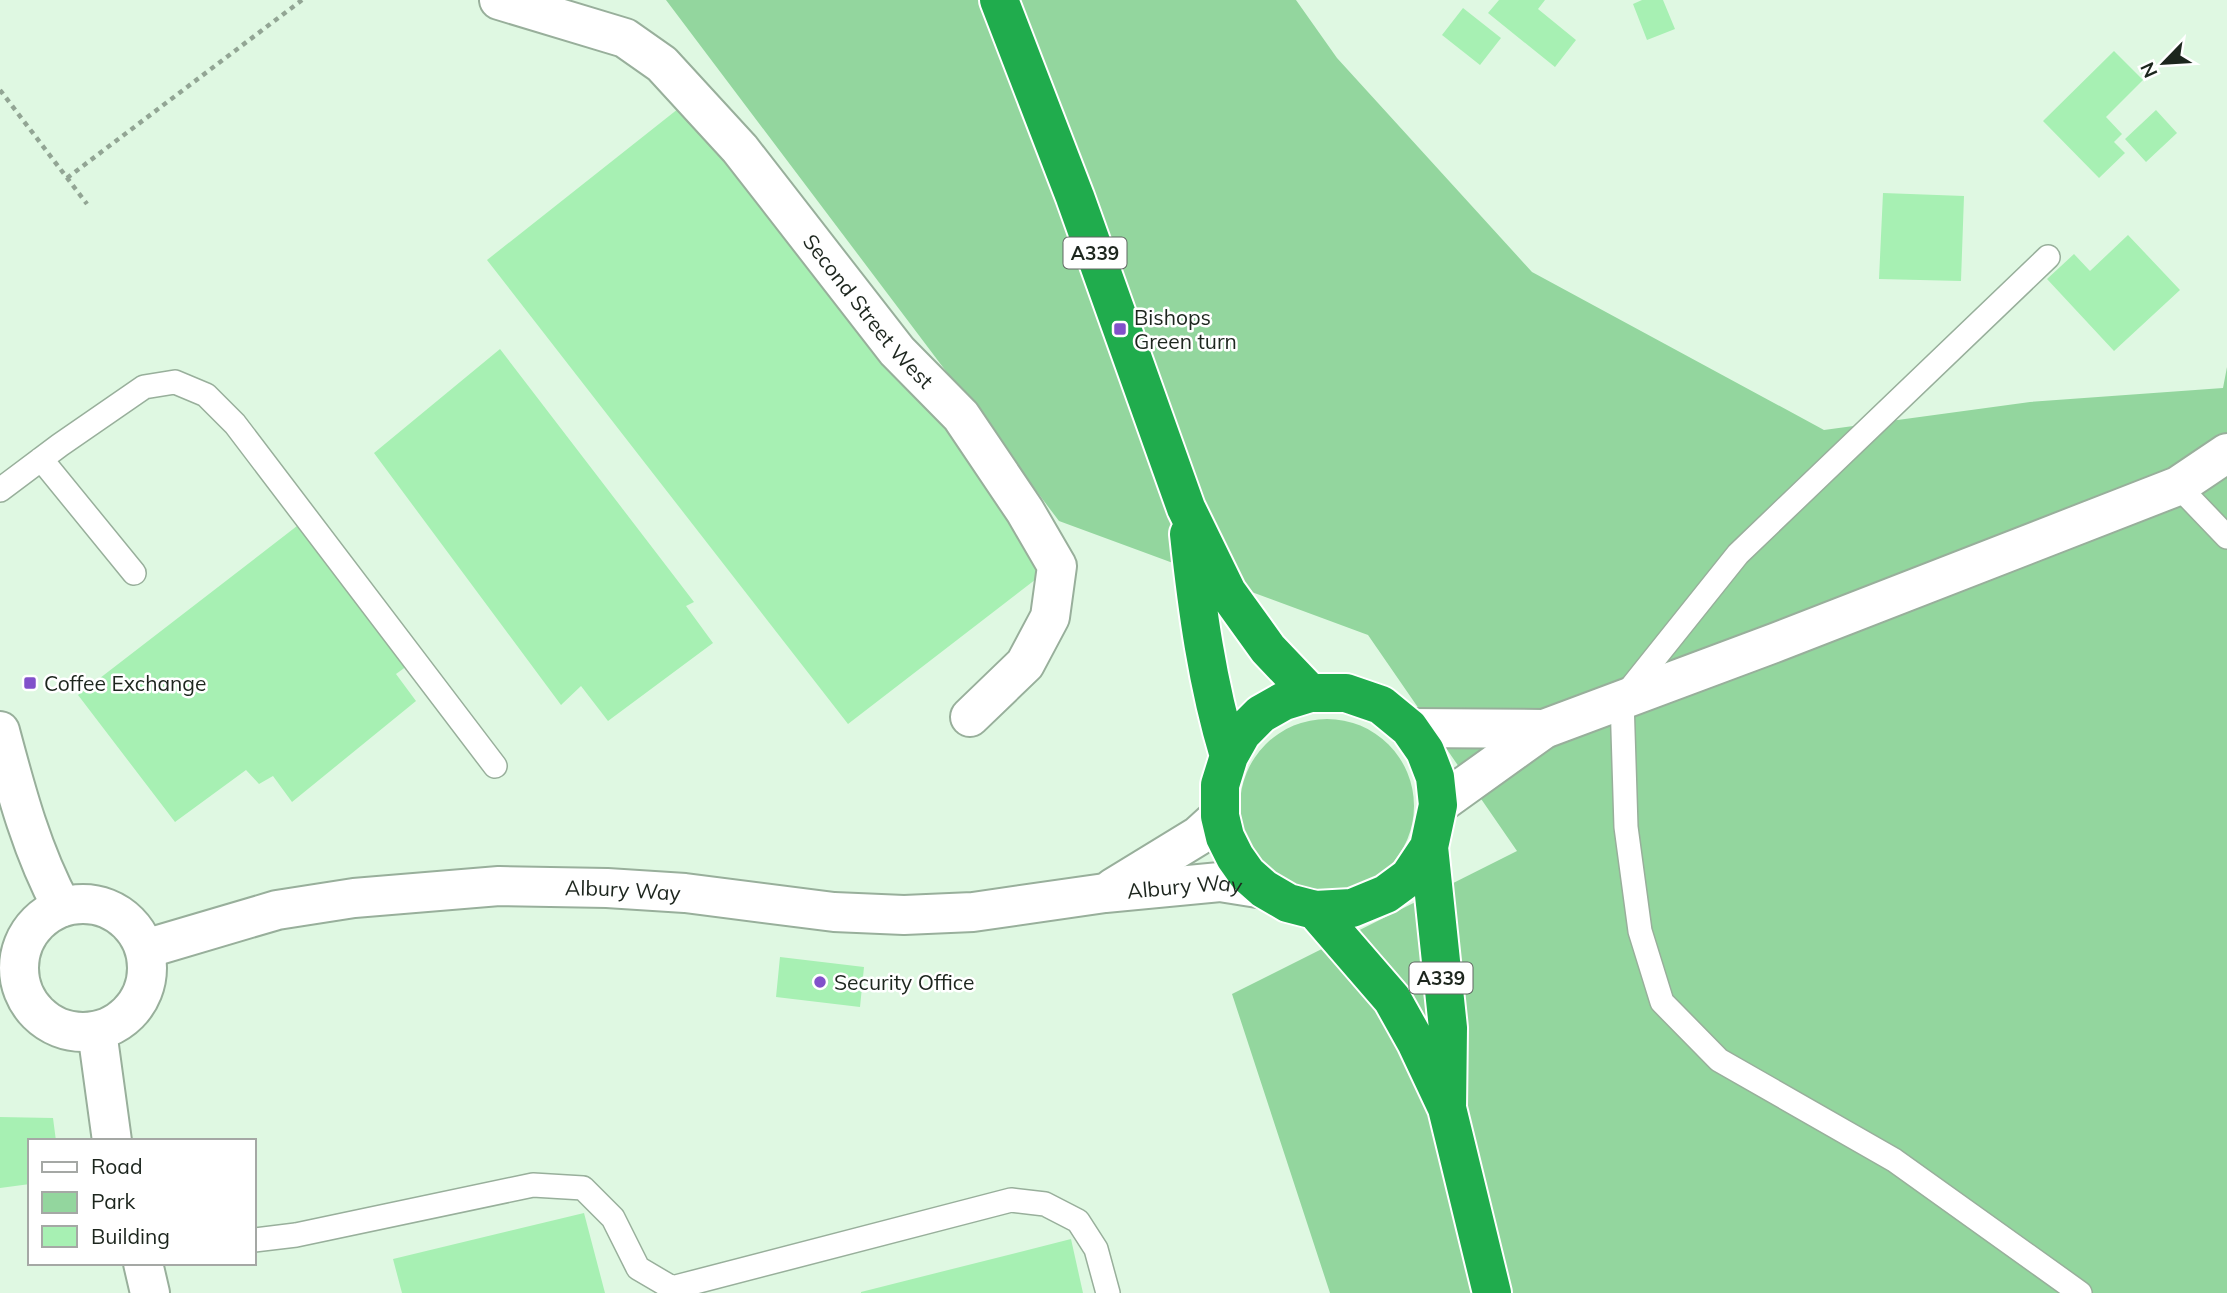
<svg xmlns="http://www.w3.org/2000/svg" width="2227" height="1293" viewBox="0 0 2227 1293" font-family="Mulish,sans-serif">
<rect width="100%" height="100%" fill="#dff8e2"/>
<path fill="#93d69e" d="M666,0H1296L1337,58L1532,272L1824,430L2030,402L2223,388L2227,367V1293H1330L1232,994L1517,851L1368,635L1059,521Z
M1240 806a87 87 0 1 1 174 0a87 87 0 1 1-174 0Z"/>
<path fill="#a7f0b3" d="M1499,0H1545L1538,9L1576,40L1555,67L1488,13Z
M1642,0H1663L1675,29L1647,40L1633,4Z
M1463,8L1501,38L1480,65L1442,35Z
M2114,51L2143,80L2106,117L2122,134L2114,142L2125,153L2099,178L2043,121Z
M688,101L1053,566L848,724L487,260Z
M2156,110L2177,133L2146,162L2125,139Z
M1883,193L1964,196L1961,281L1879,279Z
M2128,235L2180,290L2114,351L2047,279L2074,254L2090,271Z
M500,349L694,602L686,606L713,643L608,721L581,686L561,705L374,453Z
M297,526L395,653L407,666L396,674L416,701L292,802L273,776L259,784L246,770L175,822L78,695Z
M780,957L864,967L860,1007L776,997Z
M0,1117L53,1118L56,1141H30V1184L0,1188Z
M584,1213L605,1293H402L393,1259Z
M1071,1239L1083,1293H861V1292Z"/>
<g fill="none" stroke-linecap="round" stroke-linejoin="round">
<defs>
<path id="lane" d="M2048,257L1738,554L1622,699L1626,827L1640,931L1662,1002L1719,1060L1894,1160L2080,1293
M41,459L134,573
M2178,486L2227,537
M0,490L60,445L144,387L175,382L206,395L235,424L495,766
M254,1240L296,1235L533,1185L583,1188L613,1218L638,1268L672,1288L1011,1200L1045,1204L1078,1221L1096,1249L1108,1293"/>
<g id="street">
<path id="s1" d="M499,0L625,38L662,64L740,149L897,351L961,416L1025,511L1057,566L1050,617L1025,664L970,717"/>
<path d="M1409,728L1544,729"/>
<path d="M0,731C16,791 32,852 62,907"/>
<path d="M1438,805L1544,729L1777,642L2178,486L2227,453"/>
<path d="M1113,888L1198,836L1220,816"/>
<circle cx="83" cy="968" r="64"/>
<path id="s2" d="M145,949L277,910L354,898L499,886L607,888L685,893L834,912L904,915L973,912L1105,893L1220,882L1264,889"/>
<path d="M97,1031L112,1141"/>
<path d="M143,1263L150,1293"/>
</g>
<path id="highway" d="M999,0L1075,197L1186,508L1227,592L1268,649L1310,693
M1189,534C1197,609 1207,683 1229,756
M1429,847L1409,877L1386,894L1352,908L1315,910L1288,903L1264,889L1247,874L1235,857L1225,837L1220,816V785L1229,756L1242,733L1261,714L1284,701L1310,693H1346L1381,705L1409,728L1425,751L1435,777L1438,805L1429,847L1448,1028L1447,1108
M1315,910L1392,999L1416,1042L1447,1108L1492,1293"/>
</defs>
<use href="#lane" stroke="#98af9b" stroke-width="26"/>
<use href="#street" stroke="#98af9b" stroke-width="42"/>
<use href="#highway" stroke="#fff" stroke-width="42"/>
<path stroke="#92a594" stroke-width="4.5" stroke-dasharray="5 5" stroke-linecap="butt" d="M0,90L87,204
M67,178L302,0"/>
<use href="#lane" stroke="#fff" stroke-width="23"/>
<use href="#street" stroke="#fff" stroke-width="38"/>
<use href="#highway" stroke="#20ac4d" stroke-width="38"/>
</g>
<g fill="#8151ca" stroke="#fff" stroke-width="2.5">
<rect x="1113" y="322" width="14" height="14" rx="3.5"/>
<rect x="23" y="676" width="14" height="14" rx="3.5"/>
<circle cx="820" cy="982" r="7"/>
</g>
<g text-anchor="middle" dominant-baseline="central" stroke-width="5" stroke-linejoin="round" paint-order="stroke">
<g fill="#fff" stroke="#616762" stroke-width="2">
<rect x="1063.5" y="237.5" width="63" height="31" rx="5"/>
<rect x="1409.5" y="962.5" width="63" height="31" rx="5"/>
</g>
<g font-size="19" font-weight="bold" fill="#1d261e">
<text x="1095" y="253">A339</text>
<text x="1441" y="978">A339</text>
</g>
<g font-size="21" fill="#1d261e" stroke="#fff">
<text stroke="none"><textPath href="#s1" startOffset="499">Second Street West</textPath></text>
<text stroke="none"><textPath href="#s2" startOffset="1050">Albury Way</textPath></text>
<text stroke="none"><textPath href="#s2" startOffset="485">Albury Way</textPath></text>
</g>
<g font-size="21" fill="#1d261e" stroke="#fff" text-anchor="start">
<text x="1134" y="317">Bishops<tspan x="1134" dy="24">Green turn</tspan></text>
<text x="44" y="683">Coffee Exchange</text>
<text x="834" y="982">Security Office</text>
</g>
</g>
<rect x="28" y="1139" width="228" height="126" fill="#ffffff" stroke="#a5a8a5" stroke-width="2"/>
<rect x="42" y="1162" width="35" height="10" fill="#ffffff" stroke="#a5a8a5" stroke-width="2"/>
<text x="91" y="1174" font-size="21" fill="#1d261e">Road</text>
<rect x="42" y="1192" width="35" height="21" fill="#93d69e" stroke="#a5a8a5" stroke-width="2"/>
<text x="91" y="1209" font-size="21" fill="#1d261e">Park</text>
<rect x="42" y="1226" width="35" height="21" fill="#a7f0b3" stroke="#a5a8a5" stroke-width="2"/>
<text x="91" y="1244" font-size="21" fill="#1d261e">Building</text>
<g transform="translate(2164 63) rotate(245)" stroke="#ffffff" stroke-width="5" paint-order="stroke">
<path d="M0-5L12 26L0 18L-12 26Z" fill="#1d261e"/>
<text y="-10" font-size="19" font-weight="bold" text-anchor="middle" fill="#1d261e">N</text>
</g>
</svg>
